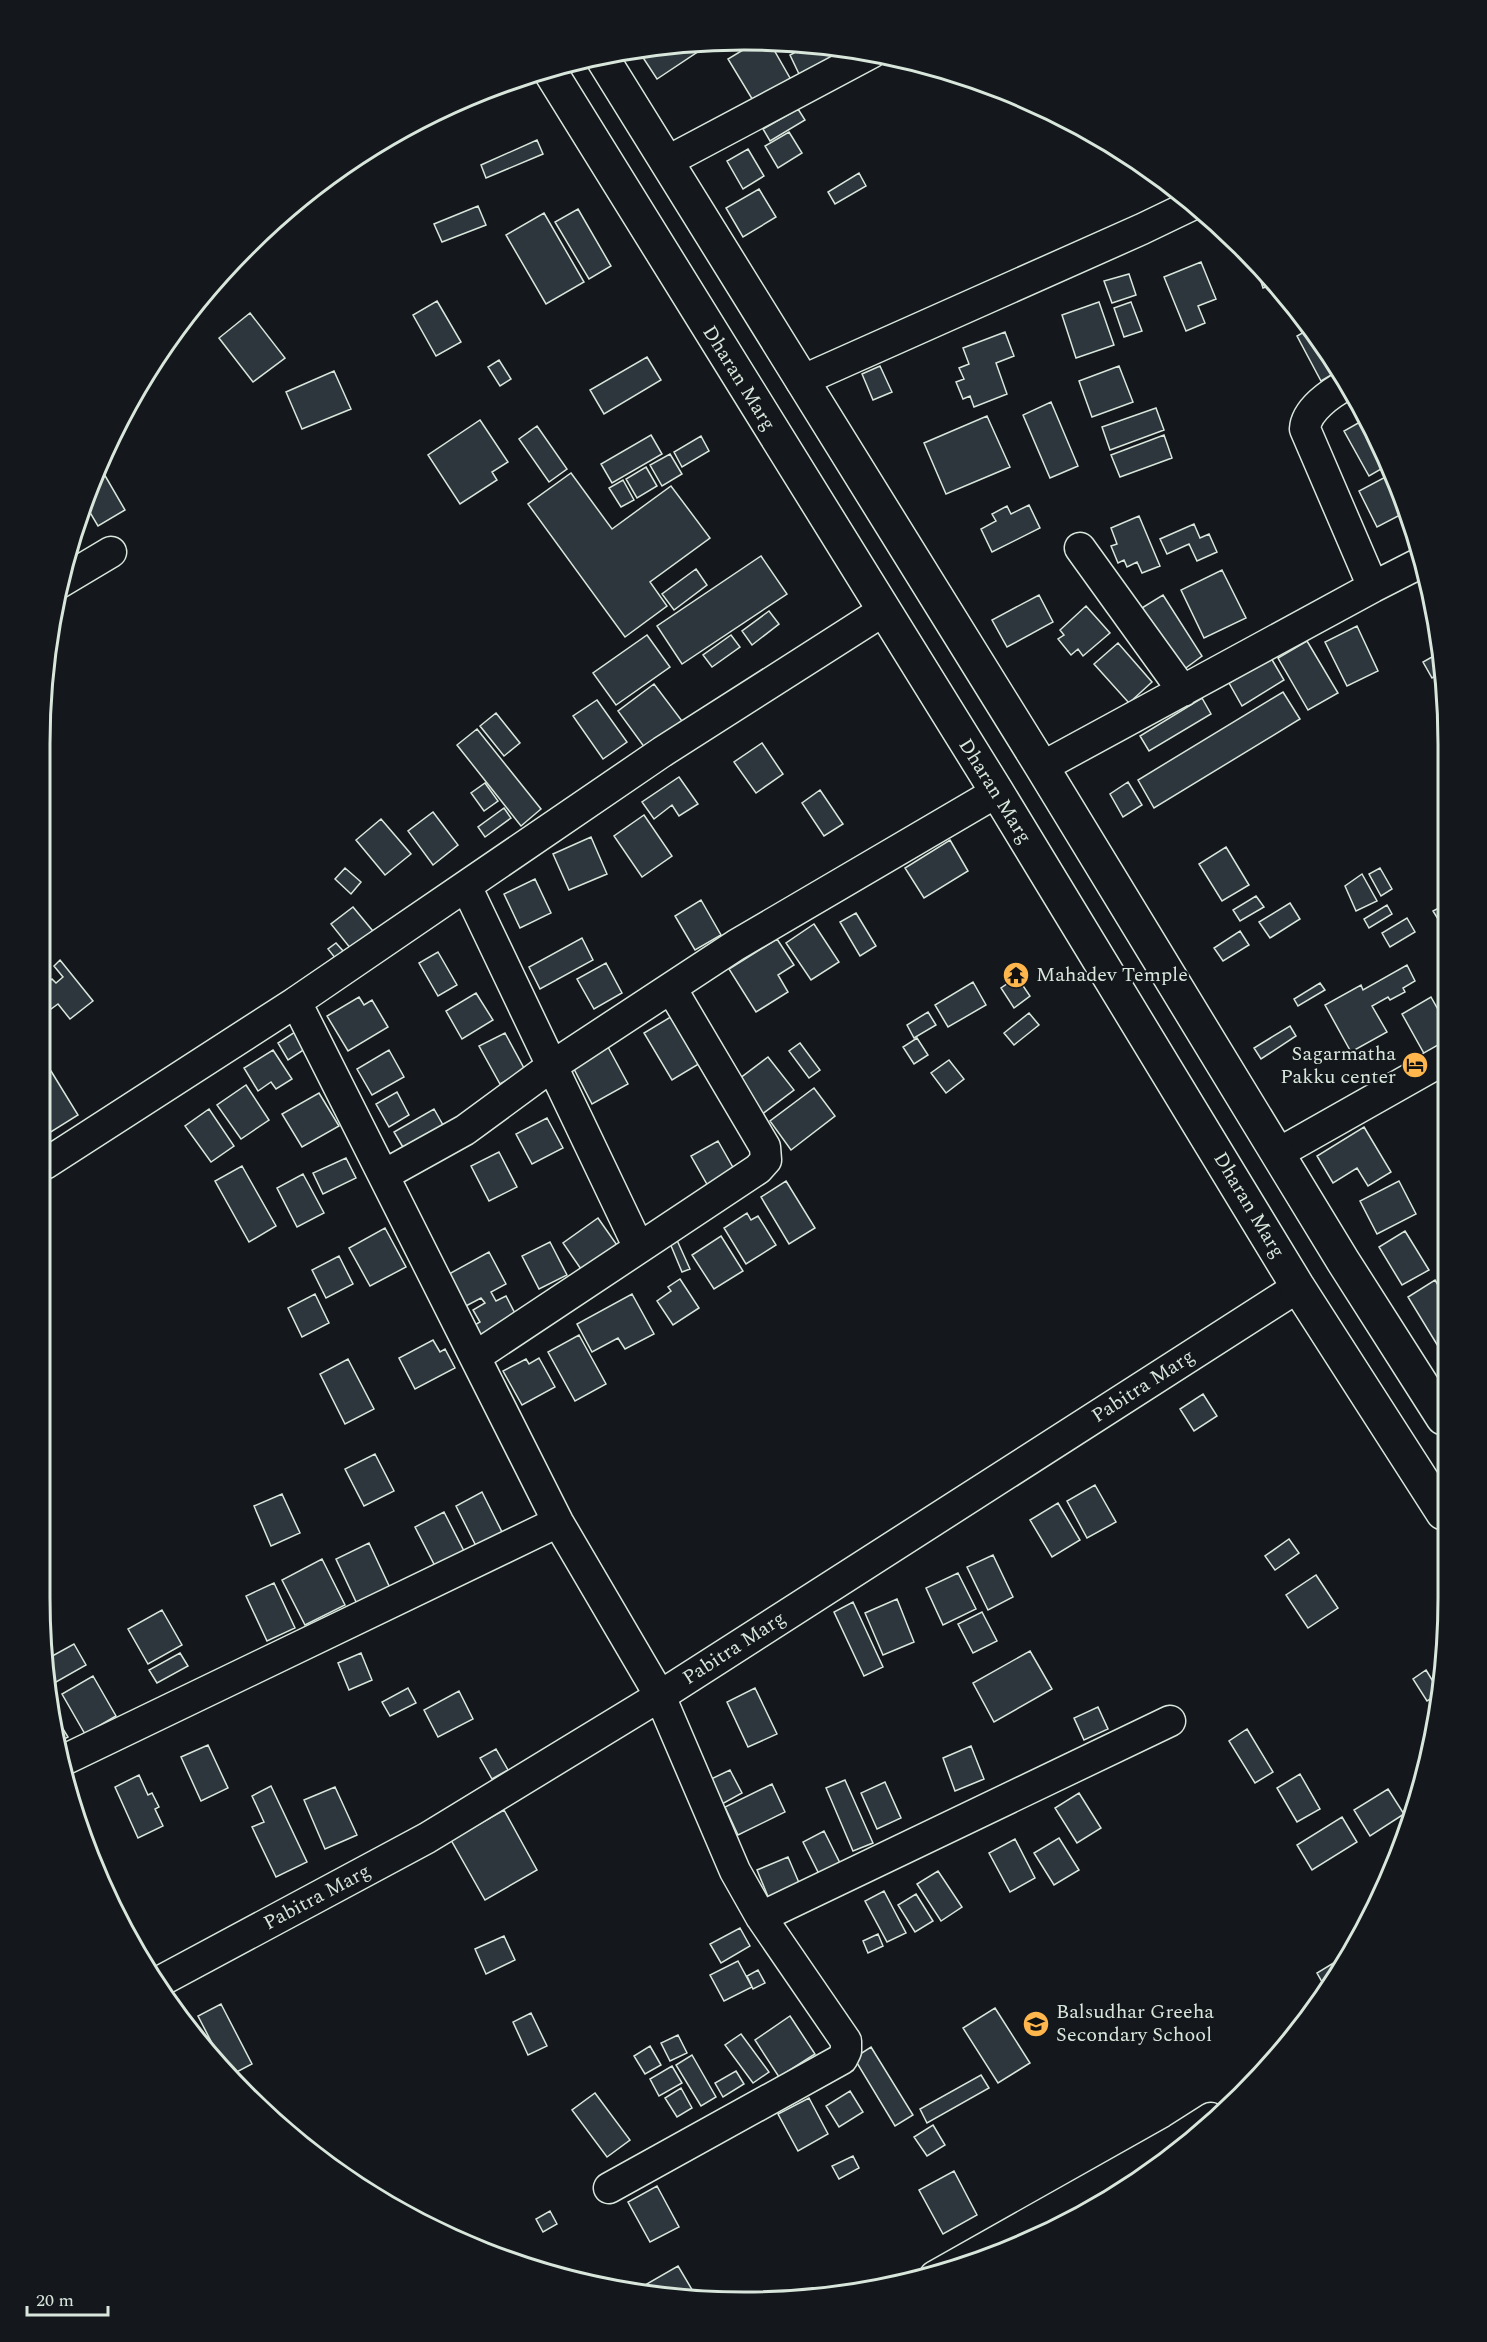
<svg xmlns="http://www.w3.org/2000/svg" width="1487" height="2342" viewBox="0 0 1487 2342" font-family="Spectral,serif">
<rect width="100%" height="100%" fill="#14181c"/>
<path fill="#2c363c" stroke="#d8e6dc" stroke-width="1.5" d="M696,41L702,49L657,79L640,53L647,49Z
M756,42L770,43L794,85L757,107L728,59Z
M811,44L826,45L833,59L800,76L790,55Z
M798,109L805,120L770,141L763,129Z
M789,132L802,153L778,168L765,146Z
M537,140L543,154L486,178L481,165Z
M748,149L764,176L743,189L727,161Z
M859,173L866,186L835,204L828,192Z
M759,189L776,217L743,237L726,208Z
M478,206L486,225L442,242L434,224Z
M578,209L611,266L589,279L555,222Z
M544,213L584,282L546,304L506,235Z
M1201,262L1216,299L1198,306L1205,323L1186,331L1164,277Z
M1256,266H1257L1274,284L1263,288Z
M1129,274L1136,295L1112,303L1104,281Z
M437,301L461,342L436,356L413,315Z
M1099,302L1114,345L1076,358L1062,315Z
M1131,302L1142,331L1124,337L1114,308Z
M250,313L285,358L253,382L219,338Z
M1311,328L1338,371L1321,381L1297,336Z
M1005,332L1014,356L996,363L1007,394L974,407L970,396L963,399L956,382L964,379L959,368L969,364L963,348Z
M647,357L661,380L604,414L590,390Z
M499,360L511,379L500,386L488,367Z
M880,366L892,392L873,400L862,374Z
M1119,366L1133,402L1092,417L1079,381Z
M334,371L351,409L302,429L286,392Z
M1051,402L1078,466L1050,478L1023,415Z
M1156,408L1164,430L1110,450L1102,427Z
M987,416L1010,467L946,494L924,443Z
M1367,418L1375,432L1388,465L1369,476L1344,431Z
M480,420L508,462L492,472L497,480L460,504L428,455Z
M537,426L567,469L549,482L519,439Z
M651,435L662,454L612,483L601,464Z
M1164,435L1172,458L1120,477L1111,455Z
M701,436L709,451L682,467L674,452Z
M670,454L682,474L662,486L650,465Z
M100,467L125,510L98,526L85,504L98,469Z
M646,467L657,486L637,498L626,479Z
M571,473L612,529L671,486L710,538L650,582L667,606L625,637L528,504Z
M1391,474L1406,512L1377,527L1359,491Z
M623,480L634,500L621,507L609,488Z
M1029,505L1040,528L992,552L981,529L996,521L992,514L1007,506L1011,514Z
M1139,516L1160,566L1142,573L1137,562L1127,567L1124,560L1118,563L1111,546L1117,544L1111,528Z
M1194,524L1200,538L1209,534L1217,552L1197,561L1189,544L1167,554L1160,539Z
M761,556L787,594L682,664L657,626Z
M696,569L707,585L674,610L662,594Z
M1222,570L1246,618L1204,638L1181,590Z
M1039,595L1053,622L1007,647L992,620Z
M1163,595L1202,656L1175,676L1132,614Z
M1086,606L1110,633L1083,656L1078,649L1071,655L1058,639L1064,635L1060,630Z
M769,611L779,624L752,645L742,631Z
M1357,626L1378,671L1347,686L1325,642Z
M647,635L670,667L616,705L593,673Z
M731,635L740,647L712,667L703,655Z
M1307,641L1338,693L1308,710L1278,658Z
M1118,643L1152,682L1129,703L1094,664Z
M1439,653L1442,672L1432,678L1423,662Z
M1271,658L1284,680L1242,706L1229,683Z
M654,684L682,721L645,748L618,711Z
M1283,692L1300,719L1154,808L1138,780Z
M1202,698L1211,714L1149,751L1140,736Z
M597,700L627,742L603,759L573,716Z
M496,713L520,743L504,756L480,726Z
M477,729L541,809L521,826L457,745Z
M762,743L783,774L756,793L734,762Z
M679,777L698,804L679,816L672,805L654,819L642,802Z
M1128,782L1142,805L1123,817L1110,794Z
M485,783L498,801L484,811L471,793Z
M820,790L843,824L824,836L802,803Z
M504,808L511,818L485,837L478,827Z
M433,812L458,845L433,865L408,831Z
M644,815L672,856L642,877L614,836Z
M381,819L411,854L385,875L356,840Z
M591,837L607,874L569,890L553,854Z
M950,840L968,871L924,898L905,868Z
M1226,847L1249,885L1222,901L1199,864Z
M345,868L361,882L351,894L335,879Z
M1380,868L1392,889L1381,896L1369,874Z
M1362,874L1377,901L1356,911L1345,886Z
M535,879L551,913L520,928L504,894Z
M1256,896L1264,907L1240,921L1233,910Z
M701,900L721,935L695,950L675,916Z
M1290,903L1300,919L1270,938L1259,922Z
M1446,904L1445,921L1441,924L1433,911Z
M1387,905L1392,914L1369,928L1364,919Z
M353,907L377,936L355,954L331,924Z
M856,913L876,946L860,956L840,922Z
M1407,918L1415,932L1390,947L1382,933Z
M814,924L839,962L811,980L786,943Z
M1240,931L1249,945L1223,961L1214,948Z
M582,938L593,960L540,989L529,967Z
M777,939L794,965L778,975L788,992L756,1012L729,969Z
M336,943L344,952L336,959L328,949Z
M438,952L457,985L438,996L419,963Z
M60,960L93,1001L70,1019L58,1004L51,1009L45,1002V985L52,979L56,983L63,977L54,966Z
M606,963L622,993L594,1009L577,979Z
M1407,965L1415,981L1403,988L1405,992L1390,1000L1388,997L1372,1006L1387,1032L1351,1052L1325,1005L1361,985L1363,990Z
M1017,977L1030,996L1014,1008L1001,988Z
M973,982L986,1005L948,1027L935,1005Z
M1320,983L1325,990L1298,1006L1294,999Z
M476,993L493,1020L462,1039L446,1011Z
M359,997L364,1005L372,1000L388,1027L348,1051L327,1016Z
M1431,997L1445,1022L1443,1027L1445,1031V1046L1426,1057L1402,1014Z
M928,1012L936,1025L914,1038L907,1025Z
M1029,1013L1039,1025L1014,1045L1004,1033Z
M674,1015L702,1062L672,1080L644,1033Z
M1290,1026L1296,1036L1261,1059L1254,1048Z
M295,1032L305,1049L288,1060L278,1043Z
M505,1033L525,1070L500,1084L479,1046Z
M917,1038L928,1055L914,1064L903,1047Z
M800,1043L820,1070L809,1078L789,1051Z
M608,1047L628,1084L592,1104L573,1067Z
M273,1050L292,1079L276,1089L271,1082L258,1091L244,1068Z
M389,1050L404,1077L372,1095L357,1069Z
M768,1057L794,1090L761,1115L735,1082Z
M949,1060L964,1079L946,1093L931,1073Z
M51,1071L78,1115L46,1135L45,1075Z
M246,1085L269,1120L241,1139L217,1105Z
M814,1088L835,1116L791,1150L770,1121Z
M397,1092L409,1115L389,1127L376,1104Z
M319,1093L339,1126L302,1147L282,1114Z
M209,1109L234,1146L211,1162L185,1126Z
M434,1109L443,1125L407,1154L394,1132Z
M547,1118L563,1148L532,1164L516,1134Z
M1364,1127L1391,1172L1368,1186L1357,1168L1333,1183L1317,1156Z
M718,1141L735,1171L708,1186L691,1156Z
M499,1152L517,1187L489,1201L471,1166Z
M346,1158L356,1178L323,1194L313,1173Z
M242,1166L276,1226L249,1242L215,1181Z
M303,1174L324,1213L297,1227L277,1188Z
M786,1181L815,1228L789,1244L761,1197Z
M1399,1181L1416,1214L1377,1234L1360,1201Z
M747,1213L751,1220L758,1216L776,1245L746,1264L724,1228Z
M598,1218L619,1248L583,1272L563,1243Z
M385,1228L406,1267L370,1286L349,1248Z
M1405,1231L1429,1270L1402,1285L1379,1247Z
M721,1236L743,1271L714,1289L692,1255Z
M676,1238L690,1269L682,1272L669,1241Z
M550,1242L567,1275L539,1289L522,1256Z
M489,1252L506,1284L491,1292L496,1301L506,1296L521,1325L481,1342L473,1326L480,1322L473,1310L485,1303L481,1298L466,1306L449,1274Z
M339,1256L353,1284L326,1298L312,1270Z
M680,1279L699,1308L673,1325L657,1301L671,1291L668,1287Z
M1435,1280L1444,1295V1356L1408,1297Z
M315,1294L329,1323L302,1337L288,1308Z
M632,1294L654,1334L625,1349L618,1338L592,1352L577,1324Z
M579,1335L606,1384L575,1401L548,1352Z
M433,1340L440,1352L445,1349L455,1368L415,1389L399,1358Z
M539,1358L555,1387L522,1405L503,1371L526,1359L529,1364Z
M348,1359L374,1409L345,1424L320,1374Z
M1203,1394L1217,1416L1194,1431L1180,1409Z
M375,1454L394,1491L364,1506L345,1469Z
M1095,1485L1116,1522L1087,1538L1067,1501Z
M482,1492L503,1534L477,1548L456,1506Z
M282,1494L300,1533L271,1546L254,1506Z
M1058,1503L1080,1540L1052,1557L1030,1520Z
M444,1512L465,1553L436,1568L415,1527Z
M1289,1539L1299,1553L1275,1570L1265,1556Z
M369,1543L391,1590L358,1606L336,1559Z
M993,1555L1013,1597L988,1610L967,1567Z
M322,1559L345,1605L305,1625L282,1580Z
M958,1573L976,1609L943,1625L926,1588Z
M1316,1575L1338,1608L1308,1628L1286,1595Z
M274,1583L295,1628L267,1641L246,1596Z
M897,1599L914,1642L883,1655L865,1613Z
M853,1602L883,1667L864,1676L834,1612Z
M162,1610L182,1645L148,1664L128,1629Z
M982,1612L997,1641L973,1653L958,1624Z
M74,1644L86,1665L49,1686L45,1679V1660Z
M1030,1651L1052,1689L994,1722L973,1683Z
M180,1653L188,1666L157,1683L149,1670Z
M361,1653L372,1680L349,1690L338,1663Z
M1426,1670L1440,1693L1427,1701L1413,1679Z
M93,1676L116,1716L85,1734L62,1694Z
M408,1688L416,1703L390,1716L382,1702Z
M755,1688L777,1734L748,1747L727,1702Z
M459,1691L473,1719L438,1737L424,1710Z
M49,1706L68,1737L57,1743Z
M1098,1707L1108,1729L1084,1740L1074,1718Z
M1247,1729L1273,1772L1255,1783L1229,1741Z
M208,1745L228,1788L201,1801L181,1757Z
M971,1746L984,1779L955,1791L943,1758Z
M496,1749L508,1770L492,1779L480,1758Z
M730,1770L742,1793L722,1804L709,1780Z
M1300,1774L1320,1809L1297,1822L1277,1788Z
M139,1775L148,1795L152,1793L159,1807L155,1809L163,1826L138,1838L115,1787Z
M845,1780L873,1843L853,1851L826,1788Z
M885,1782L901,1818L877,1829L861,1793Z
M772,1784L785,1812L738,1835L725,1807Z
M271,1786L307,1862L276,1877L252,1827L264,1822L252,1796Z
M335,1787L357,1835L325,1849L304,1800Z
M1388,1789L1404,1814L1370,1836L1354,1810Z
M1079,1793L1101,1828L1077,1843L1055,1808Z
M504,1810L537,1870L485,1900L451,1840Z
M1342,1817L1357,1842L1312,1870L1297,1845Z
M824,1831L840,1863L819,1874L803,1842Z
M1059,1838L1079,1870L1054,1885L1034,1853Z
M1015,1839L1035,1878L1010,1892L989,1853Z
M788,1857L800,1885L769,1899L757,1870Z
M938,1871L962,1907L941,1921L917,1884Z
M884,1891L906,1933L887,1942L865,1901Z
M916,1894L933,1921L915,1932L898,1905Z
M740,1928L750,1946L721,1963L710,1944Z
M878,1934L883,1946L868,1953L863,1941Z
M504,1936L515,1960L486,1974L475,1949Z
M1340,1959L1344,1965L1326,1989L1317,1973Z
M738,1961L752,1987L724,2001L710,1975Z
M758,1970L765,1983L753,1989L747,1976Z
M221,2004L252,2064L229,2076L198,2016Z
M995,2008L1030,2063L998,2083L963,2028Z
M531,2013L547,2046L528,2055L513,2022Z
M790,2016L815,2054L779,2077L755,2040Z
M741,2034L769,2072L753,2083L725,2045Z
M678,2035L687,2053L670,2061L661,2043Z
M650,2046L661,2065L645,2074L634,2056Z
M871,2047L913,2115L895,2126L854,2058Z
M692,2055L716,2097L701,2106L676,2065Z
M672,2066L682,2083L659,2096L650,2079Z
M736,2071L744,2084L723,2097L715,2083Z
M981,2075L989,2088L927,2123L920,2109Z
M681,2088L692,2108L677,2117L665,2098Z
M850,2091L863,2112L839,2127L826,2106Z
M595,2093L630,2140L607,2157L572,2110Z
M809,2098L828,2134L798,2151L778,2114Z
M933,2125L945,2145L927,2156L914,2137Z
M853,2156L859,2168L839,2179L832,2166Z
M954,2171L977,2215L943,2234L919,2190Z
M657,2186L679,2227L650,2242L628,2202Z
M550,2211L557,2224L543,2232L536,2219Z
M678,2266L697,2298L650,2294L645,2285Z"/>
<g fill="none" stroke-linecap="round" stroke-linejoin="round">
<defs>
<path id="minor" d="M666,162L871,53
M801,381L1142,229L1194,204
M1346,385C1331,393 1306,410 1305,429L1373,587
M1080,548L1183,691
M59,583L111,552
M1042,767L1373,587L1424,561
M466,886L639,1248
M296,1002L558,1522L660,1696L735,1871L761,1917L846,2041V2051L842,2059L609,2188
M1277,1154L1445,1059
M45,1164L296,1002L662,752L883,611
M384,1175L465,1130L552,1066L736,945L997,792
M475,1357L758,1169L766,1160L765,1147L671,988
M62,1761L558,1522
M761,1917L1170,1721
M155,1984L427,1838L660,1696L1298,1287
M935,2276L1178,2139L1211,2118"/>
<path id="major" d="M601,56L1042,767L1343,1261L1443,1418
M548,68L997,792L1298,1287L1443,1513"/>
</defs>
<use href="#minor" stroke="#d8e6dc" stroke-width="33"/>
<use href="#major" stroke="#d8e6dc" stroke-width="36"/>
<use href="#minor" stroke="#14181c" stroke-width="30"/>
<use href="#major" stroke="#14181c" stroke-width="33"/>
</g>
<defs>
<symbol id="temple-disc" viewBox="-11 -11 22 22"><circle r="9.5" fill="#ffb74d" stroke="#14181c"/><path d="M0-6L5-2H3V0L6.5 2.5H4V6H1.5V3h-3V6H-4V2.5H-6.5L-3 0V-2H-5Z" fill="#111"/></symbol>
<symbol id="hotel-disc" viewBox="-11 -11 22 22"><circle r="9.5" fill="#ffb74d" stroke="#14181c"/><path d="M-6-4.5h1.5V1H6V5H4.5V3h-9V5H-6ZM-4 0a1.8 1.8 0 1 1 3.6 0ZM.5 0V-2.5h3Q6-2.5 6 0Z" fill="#111"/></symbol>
<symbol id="school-disc" viewBox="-11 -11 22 22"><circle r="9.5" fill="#ffb74d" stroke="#14181c"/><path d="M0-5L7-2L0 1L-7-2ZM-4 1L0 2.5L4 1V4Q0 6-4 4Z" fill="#111"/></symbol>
</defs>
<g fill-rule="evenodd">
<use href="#temple-disc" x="1001" y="960" width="30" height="30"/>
<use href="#hotel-disc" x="1400" y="1050" width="30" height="30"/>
<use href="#school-disc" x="1021" y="2009" width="30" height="30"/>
</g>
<g text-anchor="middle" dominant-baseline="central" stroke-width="4.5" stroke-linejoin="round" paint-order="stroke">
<g font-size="20" fill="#d8e6dc" stroke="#14181c">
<text transform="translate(739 378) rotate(58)">Dharan Marg</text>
<text transform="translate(995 791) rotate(58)">Dharan Marg</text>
<text transform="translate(1249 1205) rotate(59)">Dharan Marg</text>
<text transform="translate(1143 1386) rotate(-33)">Pabitra Marg</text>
<text transform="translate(734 1648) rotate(-33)">Pabitra Marg</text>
<text transform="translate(317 1897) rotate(-28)">Pabitra Marg</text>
</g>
<g font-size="20" fill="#d8e6dc" stroke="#14181c" text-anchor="start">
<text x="1036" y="975">Mahadev Temple</text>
<text x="1396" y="1054" text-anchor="end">Sagarmatha<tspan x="1396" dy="23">Pakku center</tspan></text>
<text x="1056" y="2012">Balsudhar Greeha<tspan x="1056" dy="23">Secondary School</tspan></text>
</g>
</g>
<path d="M0 0H1487V2342H0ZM744 50H744A694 694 0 0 1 1438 744V1598A694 694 0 0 1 744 2292H744A694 694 0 0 1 50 1598V744A694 694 0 0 1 744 50Z" fill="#14181c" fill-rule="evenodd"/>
<path fill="none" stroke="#d8e6dc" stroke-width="3" d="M744 50H744A694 694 0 0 1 1438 744V1598A694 694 0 0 1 744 2292H744A694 694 0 0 1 50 1598V744A694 694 0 0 1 744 50Z"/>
<path d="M27 2306v9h81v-9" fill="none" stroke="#d8e6dc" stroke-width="3"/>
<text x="36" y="2306" font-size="18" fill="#d8e6dc" stroke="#14181c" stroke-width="4.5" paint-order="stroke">20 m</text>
</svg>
